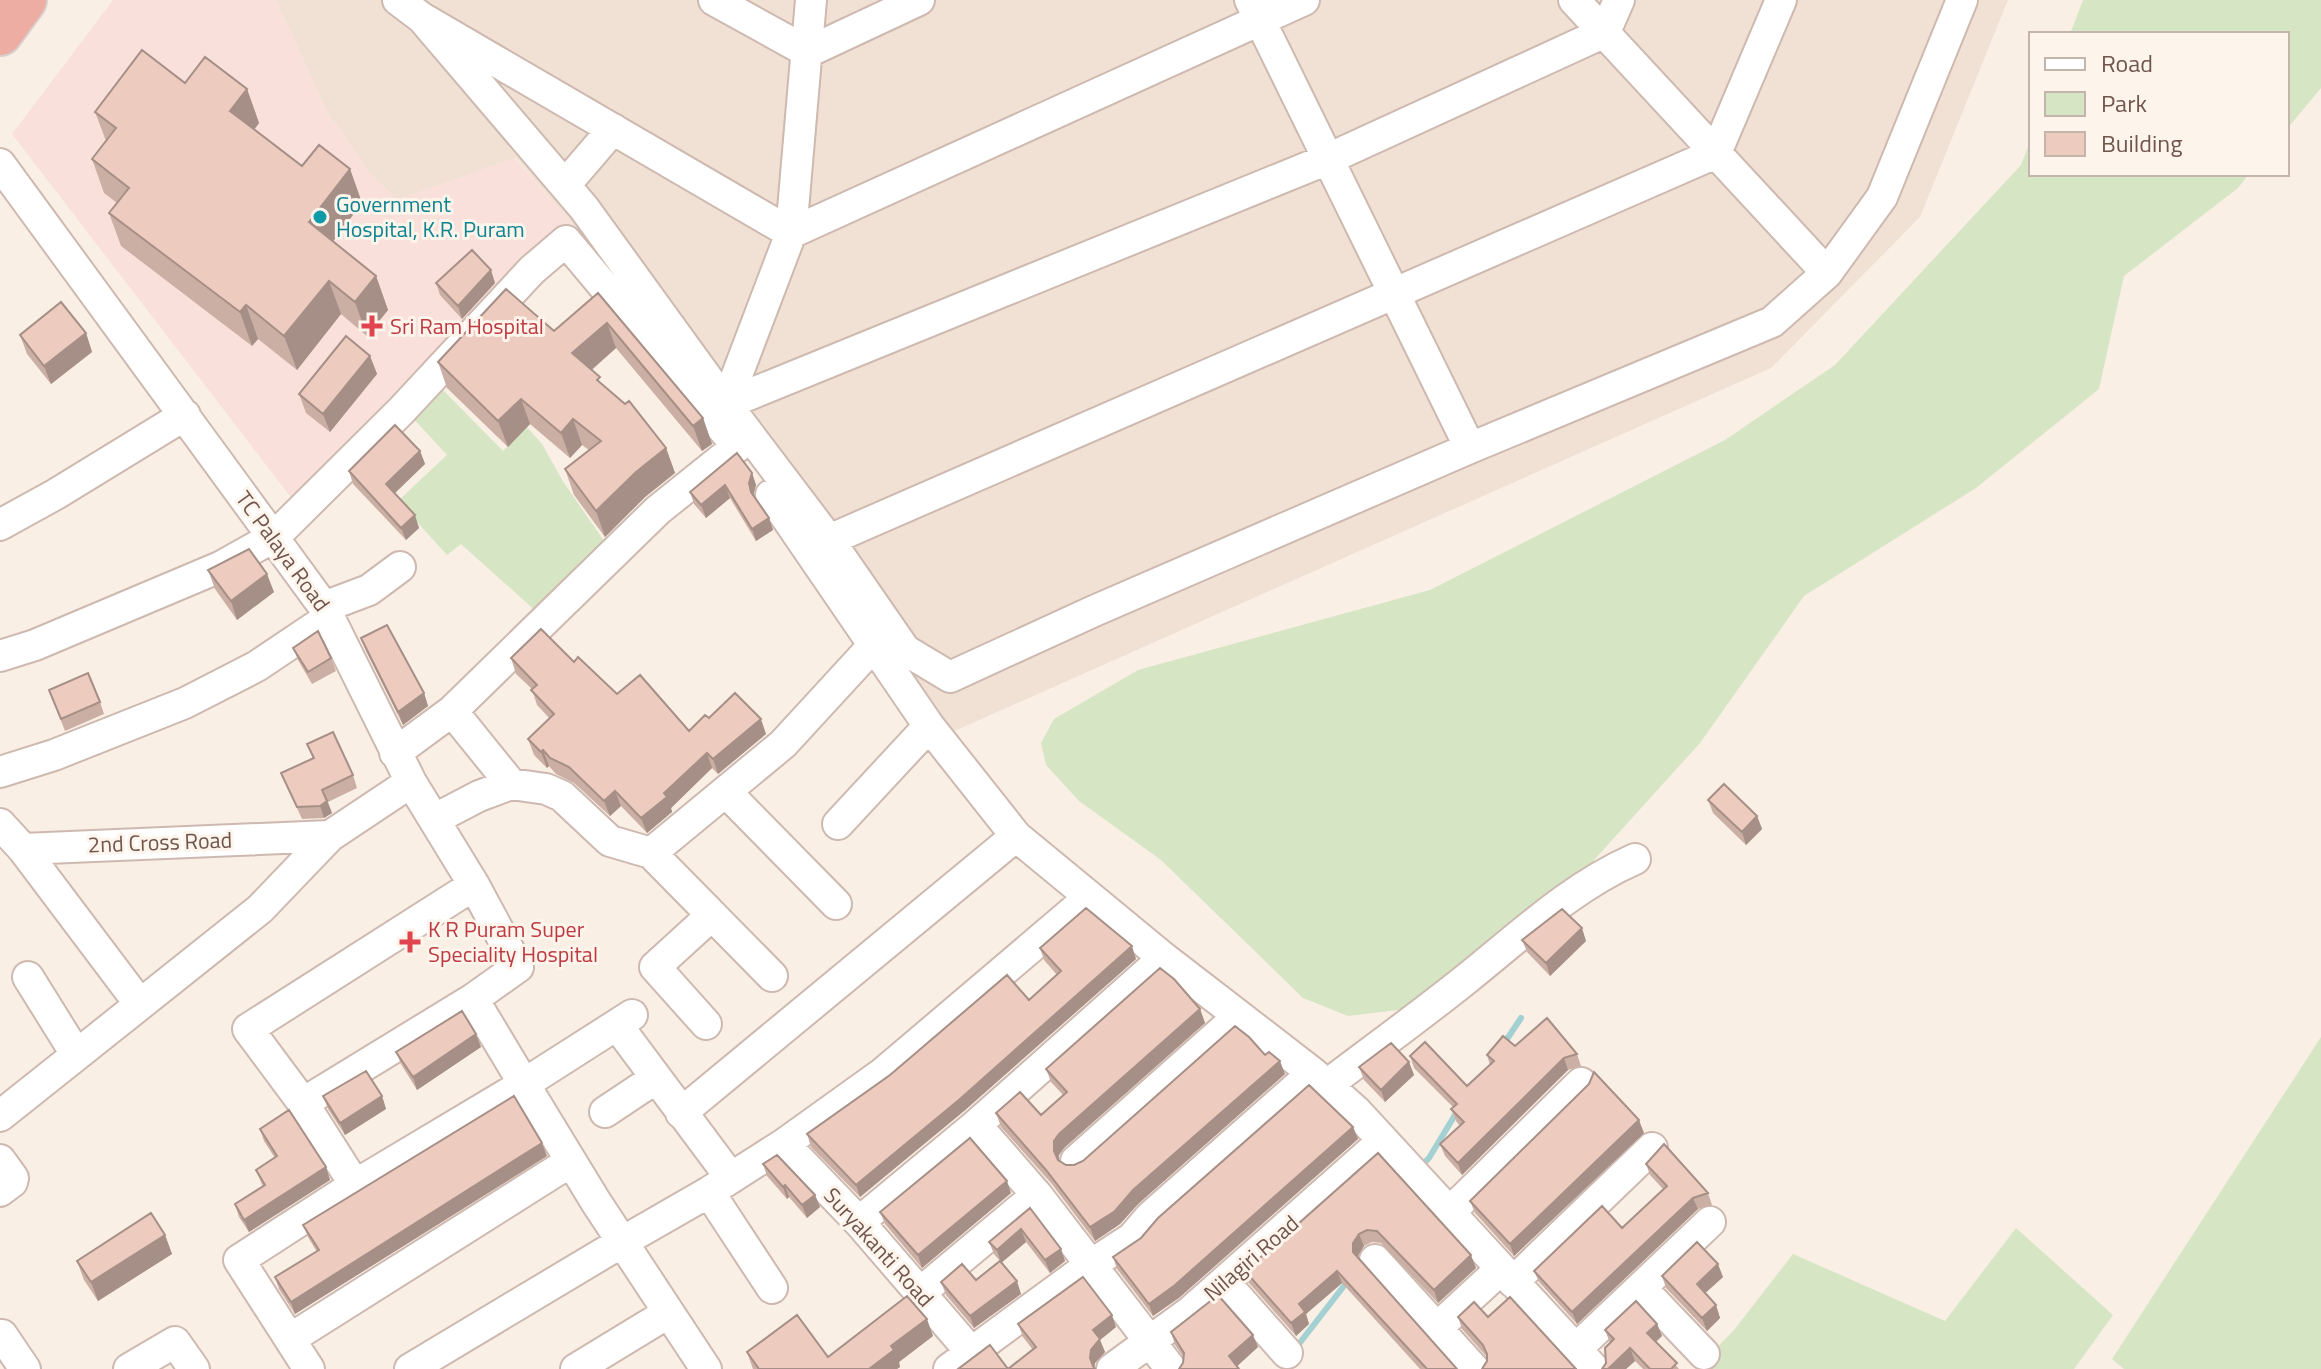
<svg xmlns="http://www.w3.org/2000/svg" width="2321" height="1369" viewBox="0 0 2321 1369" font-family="'Titillium Web',sans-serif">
<rect width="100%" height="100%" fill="#faefe5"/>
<path fill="#f1e1d4" d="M276,0H2008L1920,217L1771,368L950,733L760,467L572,224L516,158L397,200L367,169L327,112Z"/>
<path fill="#f9e0da" d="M113,0H276L327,112L367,169L397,200L515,158L572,224L293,500L12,134Z"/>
<path fill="#d6e6c5" d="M2083,0H2321V88L2287,129V34H2070Z
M2031,139V174H2249L2238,188L2124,276L2099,389L1976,488L1804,596L1700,743L1566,891L1439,1005L1348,1016L1303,998L1161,860L1079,801L1046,765L1041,743L1054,719L1138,670L1430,590L1725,440L1835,365L2021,165Z
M437,384L503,451L527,427L542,444L564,483L609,548L538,613L461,544L447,555L398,501L447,455L409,414Z
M2321,1037V1369H2124L2112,1359Z
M2016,1228L2113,1315L2074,1369H1696L1734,1330L1793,1254L1945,1321Z"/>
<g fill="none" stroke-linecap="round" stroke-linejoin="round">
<path stroke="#a3d0d2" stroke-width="6" d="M1503,1045L1521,1018
M1420,1167L1429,1158L1458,1110
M1295,1349L1347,1282"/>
<defs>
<path id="minor" d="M398,0L422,18L584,208L726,404
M714,0L808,52L919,0
M1250,0L1470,448
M1574,0L1827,273
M1619,0L1605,32L1328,159L726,404L829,540L905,650L950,677L1094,611L1470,448L1772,322L1827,273L1882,197L1962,0
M422,18L791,233L1304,0
M0,164L324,607L411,782L474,885L518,967L473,999L524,1084L355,1185L239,1260L309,1369
M565,185L613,129
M726,404L791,233L811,0
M771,495L929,726L1016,836L1164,958L1313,1073L1356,1111L1594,1369
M0,525L56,494L185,415
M829,540L1716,153L1781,0
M324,607L369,590L400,567
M0,656L35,645L220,567L274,537L401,411L532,270L566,241L732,440
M452,711L511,784
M395,753L452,711L658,510L738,446
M0,772L54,755L185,703L257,666L330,617
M726,792L836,904
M435,819L479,796L511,784L546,789L562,796L610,841L651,853L783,744L874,645
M0,824L23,849L330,836
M838,824L929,726
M23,849L139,1003
M651,853L772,976
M28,977L76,1054
M632,1015L524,1084L596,1202L706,1369
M706,1024L655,967L712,915
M617,1025L731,1178
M1327,1085C1373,1050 1420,1016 1465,980C1519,937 1571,887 1635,859
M303,1103L473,999
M605,1112L656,1078
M681,1113L1016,836
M0,1116L260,909L330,836L411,782
M784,1144L859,1222L971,1352
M0,1160L13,1178L12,1182L0,1191
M1076,1161L1238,1017
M355,1185L303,1103L248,1029L474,885
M709,1192L772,1288
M1037,1195L1171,1369
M1449,1213L1581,1083
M859,1222L976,1125L1164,958
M1375,1260L1474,1369
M1224,1282L1287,1353
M1513,1282L1652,1148
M1641,1288L1704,1354
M921,1292L1037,1195L976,1125
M1437,1328L1501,1269
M2,1335L25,1369
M290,1339L570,1162
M1576,1349L1710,1222
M129,1369L175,1342L194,1369
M410,1369L622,1242L709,1192L784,1144L883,1073L1089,898
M576,1369L668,1313
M949,1369L1089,1266L1132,1238L1150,1217L1313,1073
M1112,1369L1191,1311L1383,1141"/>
<path id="highway" d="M0,33L24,0"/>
</defs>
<use href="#minor" stroke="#cdb9af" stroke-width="34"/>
<use href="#highway" stroke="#d7cfcd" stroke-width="48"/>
<use href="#minor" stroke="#fff" stroke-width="30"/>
<use href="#highway" stroke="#eeada2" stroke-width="44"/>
</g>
<path fill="#ccafa4" d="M185,83L247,89L259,123L254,129L302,166L350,169L362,203L333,241L376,276L388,310L367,336L341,314L297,370L258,339L252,346L121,246L109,213L117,203L104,193L92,159L106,141L95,112Z
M436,283H495L462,319L440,295Z
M598,293L703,418L712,444L702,451L616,348L592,370L602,385L666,448L675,473L645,497L605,537L574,495L565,469L589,450L582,445L570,458L530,424L508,447L447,388L438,362L554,331Z
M86,333L92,352L51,384L27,354L20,335Z
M370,356L377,374L330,432L306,413L299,394Z
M420,451L425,464L394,493L419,528L406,540L353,484L349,471Z
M752,473L756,485L753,495L769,518L773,530L756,541L730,498L706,518L694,504L690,492Z
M208,570L274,592L237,620L215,589Z
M361,638L424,693L428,706L403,725L366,651Z
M293,648L331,658L336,671L312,684L298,660Z
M511,658L574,662L617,694L689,731L709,718L766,734L718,774L712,768L671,808L672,812L647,833L621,806L610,816L574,783L556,774L549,766L547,768L534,755L528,739L550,719L537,705L532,689L516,674Z
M49,690L100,702L104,714L65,731Z
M307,744L353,775L357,788L328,802L332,813L324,818L302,819L281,773L313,759Z
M1708,800L1757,816L1762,829L1746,845L1713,813Z
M1522,940L1586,941L1550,976L1527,952Z
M1040,948L1136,959L964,1111L860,1197L811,1147L807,1134L1029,1000L1057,975L1044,960Z
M1200,1009L1205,1023L1064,1148L1059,1155V1160L1066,1165H1074L1083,1161L1265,1055L1285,1074L1138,1204L1120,1224L1095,1241L1051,1183L1001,1127L996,1113L1041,1115L1063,1095L1051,1082L1046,1069Z
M476,1034L481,1047L417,1090L401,1064L396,1052Z
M1515,1046L1577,1054L1581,1066L1568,1070L1462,1175L1445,1156L1440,1144L1460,1126L1456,1121L1451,1109L1453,1107L1414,1068L1410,1056L1467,1086L1490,1065L1487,1055Z
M1409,1062L1414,1075L1385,1102L1364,1080L1359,1067Z
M323,1096H382L386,1109L345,1135L328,1109Z
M1353,1127L1358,1139L1180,1297L1153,1316L1117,1269L1113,1257Z
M260,1129L326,1167L330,1180L249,1232L239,1217L235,1204L263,1187L256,1170L275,1158L264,1141Z
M1644,1133L1514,1256L1475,1213L1470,1201Z
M1378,1153L1476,1268L1438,1303L1381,1243L1372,1242L1364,1246L1358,1257L1457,1369H1420L1342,1283L1306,1314L1309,1324L1296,1336L1249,1283L1245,1271Z
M547,1156L295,1314L279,1289L275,1277L317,1252L308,1237L303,1225Z
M763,1164L815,1195L820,1207L807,1218L789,1197L787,1199L767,1176Z
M1646,1164L1708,1193L1712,1205L1698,1209L1577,1324L1539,1282L1534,1271L1622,1228L1663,1189L1650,1175Z
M1011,1193L922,1268L885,1224L880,1212Z
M1030,1208L1061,1249L1065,1261L1050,1273L1026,1242L1001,1263L1021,1294L974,1328L946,1295L941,1282L976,1280L1000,1261L994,1254L989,1242Z
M165,1235L172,1254L98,1301L84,1280L77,1261Z
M1662,1276L1723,1277L1705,1293L1716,1305L1720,1318L1707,1331L1666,1288Z
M1458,1317H1488L1576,1369L1487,1361V1357L1462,1329Z
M1018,1324L1116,1327L1100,1340L1105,1352L1095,1363L1094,1368L1033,1350L1023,1337Z
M1657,1324L1662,1336L1656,1342L1679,1369H1643L1635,1361L1626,1369H1602L1606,1363L1610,1343L1605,1330Z
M1171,1332L1258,1347L1237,1366L1183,1363L1184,1358L1175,1345Z
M933,1336L899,1362L900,1367L897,1369H753L747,1352L828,1357Z"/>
<path fill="#a68f86" d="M247,89L259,123L243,145L230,111Z
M350,169L362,203L322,256L309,222Z
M491,270L495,283L462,319L458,306Z
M376,276L388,310L367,336L355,302Z
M329,281L341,314L297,370L284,336Z
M246,305L258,339L252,346L240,312Z
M607,323L616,348L582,378L572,353Z
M86,333L92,352L51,384L44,366Z
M370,356L377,374L330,432L323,414Z
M521,399L530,424L508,447L498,421Z
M703,418L712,444L702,451L693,426Z
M573,419L582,445L570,458L561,433Z
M666,448L675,473L645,497L605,537L596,511L636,472Z
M420,451L425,464L391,497L386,484Z
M752,473L756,485L753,496L749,483Z
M725,485L730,498L706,518L701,505Z
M415,515L419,528L406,540L401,528Z
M769,518L773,530L756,541L752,529Z
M267,574L274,592L237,620L231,601Z
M424,693L428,706L403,725L398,712Z
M761,719L766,734L718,774L713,759Z
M543,750L549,766L547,768L541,752Z
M707,753L712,768L671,808L672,812L647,833L641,818L664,793Z
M615,791L621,806L610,816L604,801Z
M327,801L332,813L324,818L320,806Z
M1757,816L1762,829L1746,845L1742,832Z
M1582,928L1586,941L1550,976L1546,963Z
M1132,946L1136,959L964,1111L860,1197L856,1185Z
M1200,1009L1205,1023L1064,1148L1059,1155L1058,1164L1054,1151V1141L1059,1134Z
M476,1034L481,1047L417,1090L413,1077Z
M1564,1058L1568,1070L1462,1175L1458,1163Z
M1280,1061L1285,1074L1138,1204L1120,1224L1095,1241L1090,1227Z
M1409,1062L1414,1075L1385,1102L1381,1090Z
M382,1096L386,1109L345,1135L340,1123Z
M1639,1120L1644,1133L1514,1256L1510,1244Z
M1353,1127L1358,1139L1180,1297L1153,1316L1149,1304Z
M542,1143L547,1156L295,1314L291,1302Z
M326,1167L330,1180L249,1232L244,1220Z
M1007,1181L1011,1193L922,1268L918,1255Z
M785,1185L789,1197L787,1199L783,1187Z
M815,1195L820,1207L807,1218L802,1205Z
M1693,1198L1698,1209L1577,1324L1572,1312Z
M1021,1229L1026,1242L1001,1263L997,1250Z
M1359,1234L1364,1246L1358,1255V1265L1353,1252V1243Z
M165,1235L172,1254L98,1301L91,1282Z
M1061,1249L1065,1261L1050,1273L1045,1260Z
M1471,1255L1476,1268L1438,1303L1434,1290Z
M1718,1264L1723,1277L1702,1296L1697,1284Z
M1337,1271L1342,1283L1306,1314L1309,1324L1296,1336L1291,1323L1299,1304Z
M1017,1281L1021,1294L974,1328L970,1316Z
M1716,1305L1720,1318L1707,1331L1702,1318Z
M1112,1315L1116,1327L1100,1340L1105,1352L1095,1363L1094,1369L1090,1358L1093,1330Z
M927,1319L933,1336L899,1362L900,1367L897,1369H869L891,1346Z
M1657,1324L1662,1336L1652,1345L1647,1333Z
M1253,1335L1258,1347L1234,1369L1229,1356Z
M1630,1348L1635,1361L1626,1369H1608Z"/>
<path fill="#edccbf" stroke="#a68f86" stroke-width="2" d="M142,50L185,83L205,57L247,89L230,111L302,166L319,145L350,169L309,222L376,276L355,302L329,281L284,336L246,305L240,312L109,213L129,188L92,159L116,128L95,112Z
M472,250L491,270L458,306L436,283Z
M506,289L554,331L598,293L703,418L693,426L607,323L572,353L600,377L597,380L625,404L629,401L666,448L636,472L596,511L565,469L601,441L573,419L561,433L521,399L498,421L438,362Z
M61,302L86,333L44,366L20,335Z
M346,336L370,356L323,414L299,394Z
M395,425L420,451L386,484L415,515L401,528L349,471Z
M737,453L752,473L749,483L751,492L769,518L752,529L725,485L701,505L690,492Z
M249,549L267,574L231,601L208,570Z
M387,625L424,693L398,712L361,638Z
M541,629L574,662L578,657L617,694L640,675L689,731L705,715L709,718L735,693L761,719L713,759L707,753L664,793L667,797L641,818L615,791L604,801L569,767L550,758L543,750L541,752L528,739L554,714L531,690L537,685L511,658Z
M318,631L331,658L308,672L293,648Z
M88,673L100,702L61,719L49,690Z
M333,732L353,775L322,790L327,801L320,806L297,807L281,773L314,758L307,744Z
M1724,784L1757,816L1742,832L1708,800Z
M1086,908L1132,946L960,1099L856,1185L807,1134L890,1075L1007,975L1029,1000L1061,971L1040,948Z
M1562,909L1582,928L1546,963L1522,940Z
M1160,968L1174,979L1200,1009L1059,1134L1054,1141V1151L1058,1160L1066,1165H1074L1083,1161L1235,1026L1249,1037L1265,1055L1269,1052L1280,1061L1133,1190L1115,1211L1090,1227L1046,1170L996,1113L1020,1092L1041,1115L1067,1092L1046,1069Z
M462,1011L476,1034L413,1077L396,1052Z
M1547,1018L1577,1054L1564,1058L1458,1163L1440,1144L1464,1122L1451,1109L1457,1104L1410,1056L1425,1042L1467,1086L1494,1061L1487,1055L1503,1036L1515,1046Z
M1391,1043L1409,1062L1381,1090L1359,1067Z
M366,1071L382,1096L340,1123L323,1096Z
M1594,1072L1639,1120L1510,1244L1470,1201L1589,1084Z
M1309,1085L1353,1127L1175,1285L1149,1304L1113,1257L1141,1238L1158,1218Z
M514,1096L542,1143L291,1302L275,1277L319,1250L303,1225Z
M289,1110L326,1167L244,1220L235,1204L265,1185L256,1170L277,1156L260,1129Z
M970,1138L1007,1181L918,1255L880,1212Z
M1664,1144L1708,1193L1693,1198L1572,1312L1534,1271L1602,1206L1622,1228L1667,1186L1646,1164Z
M1378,1153L1471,1255L1434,1290L1377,1231L1367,1230L1359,1234L1353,1243V1252L1457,1369H1427L1337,1271L1299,1304L1305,1312L1291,1323L1245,1271Z
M777,1155L815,1195L802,1205L785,1185L783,1187L763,1164Z
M1030,1208L1061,1249L1045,1260L1021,1229L997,1250L989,1242Z
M151,1213L165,1235L91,1282L77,1261Z
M1697,1242L1718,1264L1697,1284L1716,1305L1702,1318L1662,1276Z
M1000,1261L1017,1281L970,1316L941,1282L962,1264L976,1280Z
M1083,1277L1112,1315L1093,1330L1100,1339L1091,1350L1090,1358L1093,1366L1095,1369H1008L1036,1347L1018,1324Z
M1218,1295L1253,1335L1229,1356L1239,1369H1179L1183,1363L1184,1353L1171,1332Z
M907,1296L927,1319L891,1346L894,1350L869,1369H759L747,1352L797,1315L828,1357Z
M1510,1297L1576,1369H1577H1482L1487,1361V1354L1483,1345L1458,1317L1474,1302L1488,1317Z
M1636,1301L1657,1324L1647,1333L1677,1363L1671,1369H1650L1630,1348L1608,1369H1602L1606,1363L1605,1348L1614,1339L1605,1330Z
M990,1345L1008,1369H958Z"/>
<circle fill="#0f9aa8" stroke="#fdf4eb" stroke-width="3" cx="320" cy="217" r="8"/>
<g fill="#e0444e" stroke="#fdf4eb" stroke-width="3">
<path d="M368 314h8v8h8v8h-8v8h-8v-8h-8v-8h8z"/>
<path d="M406 930h8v8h8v8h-8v8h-8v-8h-8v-8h8z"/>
</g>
<g text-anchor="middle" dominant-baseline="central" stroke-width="6" stroke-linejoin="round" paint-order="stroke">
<g font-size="22" fill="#0d838f" stroke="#fdf4eb" text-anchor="start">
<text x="336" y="204">Government<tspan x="336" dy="25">Hospital, K.R. Puram</tspan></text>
</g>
<g font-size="22" fill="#be3a42" stroke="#fdf4eb" text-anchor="start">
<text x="390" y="326">Sri Ram Hospital</text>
<text x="428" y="929">K R Puram Super<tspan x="428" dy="25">Speciality Hospital</tspan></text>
</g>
<g font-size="22" fill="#70554d" stroke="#fdf4eb">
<text transform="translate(283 551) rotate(54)">TC Palaya Road</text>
<text transform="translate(160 842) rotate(-2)">2nd Cross Road</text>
<text transform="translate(879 1247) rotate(48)">Suryakanti Road</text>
<text transform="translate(1251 1258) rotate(-41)">Nilagiri Road</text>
</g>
</g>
<rect x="2029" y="32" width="260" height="144" fill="#fdf4eb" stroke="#c5b4ac" stroke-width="2"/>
<rect x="2045" y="58" width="40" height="12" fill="#ffffff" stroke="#c5b4ac" stroke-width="2"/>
<text x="2101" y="72" font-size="24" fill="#70554d">Road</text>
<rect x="2045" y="92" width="40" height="24" fill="#d6e6c5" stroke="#c5b4ac" stroke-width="2"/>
<text x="2101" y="112" font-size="24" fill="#70554d">Park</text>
<rect x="2045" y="132" width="40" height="24" fill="#edccbf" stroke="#c5b4ac" stroke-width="2"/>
<text x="2101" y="152" font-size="24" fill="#70554d">Building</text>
</svg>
